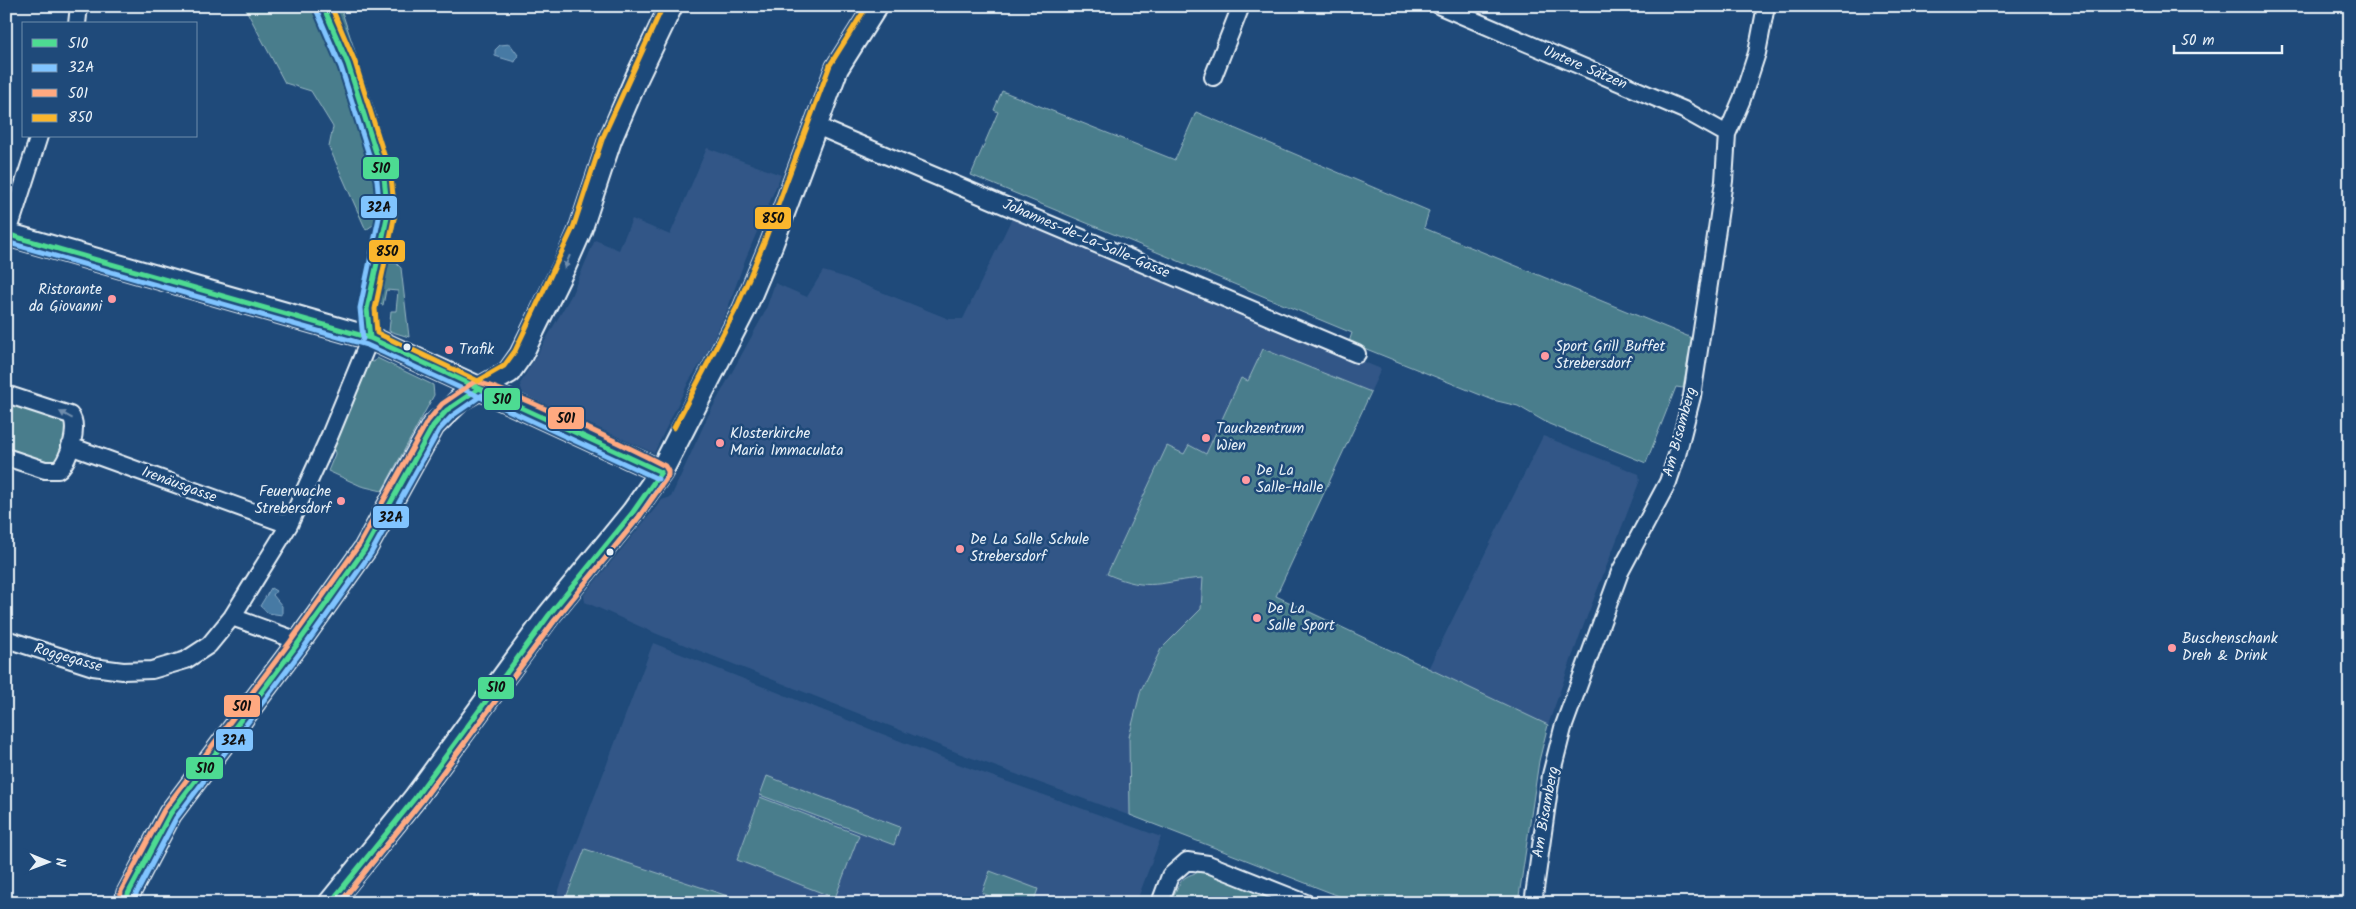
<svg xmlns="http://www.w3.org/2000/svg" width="2356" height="909" viewBox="0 0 2356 909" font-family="Kalam,sans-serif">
<rect width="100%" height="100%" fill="#1f4a7a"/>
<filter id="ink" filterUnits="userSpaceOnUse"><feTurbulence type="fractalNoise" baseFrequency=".02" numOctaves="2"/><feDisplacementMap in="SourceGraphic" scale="10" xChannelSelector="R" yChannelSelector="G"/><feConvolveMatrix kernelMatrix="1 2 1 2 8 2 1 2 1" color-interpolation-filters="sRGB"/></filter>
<g filter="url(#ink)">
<path fill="#325787" d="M707,148L781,175L745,260L726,313L704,358L689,381L654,453L523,394L520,384L571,296L595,240L619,250L632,219L670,235Z
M1013,216L1381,369L1276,596L1428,669L1543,436L1639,474L1640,480L1581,632L1548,725L1539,761L1518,903H1359L1194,839L961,754L657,634L585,602L584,595L662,500L671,497L708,416L765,312L775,283L807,297L823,271L844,277L949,319H963Z
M653,643L958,764L1161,837L1136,903H554Z"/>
<path fill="#487d8c" stroke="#98b7c2" d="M244,6H316C335,46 388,176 379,217C378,223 371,226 366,230L329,147L333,127L311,91L285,83Z
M330,6H340L377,118L372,119Z
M1002,91L1175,160L1196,112L1429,211L1424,228L1692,338L1683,388L1676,387L1646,463L1549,424L1518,406L1493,400L1349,342L1352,333L971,175L998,112L994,110Z
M387,263H396L401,268L409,337L389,331L391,311H396L398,291L386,290L383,305L375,303L383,265Z
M1263,349L1371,392L1276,596L1548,725L1539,761L1518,903H1357L1130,815L1129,737L1141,690L1161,649L1201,609L1203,578C1160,581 1151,593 1107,574L1167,446L1184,454L1189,445L1206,454L1241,378L1248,381Z
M377,358L433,385L434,395L382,491L361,486L328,471L335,454L334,446L370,361L374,362Z
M6,398L64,419L68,429L59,458L52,465L6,450Z
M767,776L900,827L894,845L760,795Z
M760,797L859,835L835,898L737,860Z
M585,849L749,903H564Z
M990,871L1038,889L1033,903H1008L982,893Z
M1206,871L1290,903H1171C1180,880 1181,875 1206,871Z"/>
<path fill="#477aa4" stroke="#87aac6" d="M510,44L518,55L515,62L495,56V50L500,45Z
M271,588L276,591L273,595L282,606V615L268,613L260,606Z"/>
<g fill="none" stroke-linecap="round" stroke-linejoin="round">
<defs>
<path id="street" d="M1440,6L1684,110L1727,134
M77,24L79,6
M1213,77L1241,6
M814,125L1357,354
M6,239L39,136
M6,394L70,415C80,425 69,462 58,470H45L6,457
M70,446L289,525
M232,617L290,638L296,646
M6,639L93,667L123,671L152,670L186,660L209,645L232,617L289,525L330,435L370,338L367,309L388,213L384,178L370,130L348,64L323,6
M1160,903L1170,876L1187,861L1208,864L1306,903
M1533,903L1551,775L1563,728L1620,572L1668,482L1677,455L1692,396L1709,284L1724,181L1727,134L1742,99L1757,53L1766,6"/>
<path id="secondary" d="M6,234L370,338L661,472
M127,903L128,894L170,814L296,646L365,549L433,426L461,399L509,372L521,355L565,265L580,231L610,140L637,77L671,6
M330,903L415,798L549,615L633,512L661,472L744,310L772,243L837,68L876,6"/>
</defs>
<use href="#street" stroke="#e8f1f8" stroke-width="20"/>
<use href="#secondary" stroke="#e8f1f8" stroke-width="26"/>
<use href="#street" stroke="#1f4a7a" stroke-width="16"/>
<use href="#secondary" stroke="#1f4a7a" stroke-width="22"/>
<defs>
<path id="bus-1" d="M323,6L348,64L384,178L388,213L367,309L370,338
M6,234L370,338L661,472
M127,903L128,894L170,814L296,646L365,549L433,426L447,410L478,389
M330,903L415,798L549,615L633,512L661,472"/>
<path id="bus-2" d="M316,9L341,67L377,180L380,213L360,308L363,339
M6,242L367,345L658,479
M135,903V896L176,818L302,650L371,553L439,430L452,416L482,395
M340,903L421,802L555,620L639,517L667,476"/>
<path id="bus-3" d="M120,902L121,891L164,810L290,642L359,545L427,422L442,404L474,382C488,379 642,454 665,466L668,471V476L639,517L555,620L421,802L340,903"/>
<path id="bus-4" d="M331,6L355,62L391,177L395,214L375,309L377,333L478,381L504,366L515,351L573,228L603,137L663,6
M674,428L737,307L765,240L830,65L867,6"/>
</defs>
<use href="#bus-1" stroke="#1f4a7a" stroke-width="9"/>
<use href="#bus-2" stroke="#1f4a7a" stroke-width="9"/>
<use href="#bus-3" stroke="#1f4a7a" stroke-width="9"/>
<use href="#bus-4" stroke="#1f4a7a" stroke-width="9"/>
<use href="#bus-1" stroke="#4ddb92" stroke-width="5"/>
<use href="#bus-2" stroke="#80c4ff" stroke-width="5"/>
<use href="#bus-3" stroke="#ffa980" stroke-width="5"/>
<use href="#bus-4" stroke="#fab62d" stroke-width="5"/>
</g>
<defs><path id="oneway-solid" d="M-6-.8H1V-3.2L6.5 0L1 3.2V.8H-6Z" transform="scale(1.25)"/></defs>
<g fill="#6f8dac">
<use href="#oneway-solid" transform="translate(567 262) rotate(113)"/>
<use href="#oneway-solid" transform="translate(66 415) rotate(-152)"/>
</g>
</g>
<g fill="#ff9aa2" stroke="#1f4a7a" stroke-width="2">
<circle cx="112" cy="299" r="5"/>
<circle cx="449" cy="350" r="5"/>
<circle cx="1545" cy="356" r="5"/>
<circle cx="1206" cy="438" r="5"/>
<circle cx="720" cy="443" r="5"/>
<circle cx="1246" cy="480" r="5"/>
<circle cx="341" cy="501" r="5"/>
<circle cx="960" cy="549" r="5"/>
<circle cx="1257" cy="618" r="5"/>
<circle cx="2172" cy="648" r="5"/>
</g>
<g fill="#e8f1f8" stroke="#1f4a7a" stroke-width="2">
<circle cx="407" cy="347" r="4.5"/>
<circle cx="610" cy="552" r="4.5"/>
</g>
<g text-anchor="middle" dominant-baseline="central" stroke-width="5" stroke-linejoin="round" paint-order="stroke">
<g font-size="15" fill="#e8f1f8" stroke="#1f4a7a">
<text transform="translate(1585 68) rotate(23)">Untere Sätzen</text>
<text transform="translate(1086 239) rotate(23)">Johannes-de-La-Salle-Gasse</text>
<text transform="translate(1680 432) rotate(-75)">Am Bisamberg</text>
<text transform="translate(179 485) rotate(20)">Irenäusgasse</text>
<text transform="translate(68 658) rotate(16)">Roggegasse</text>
<text transform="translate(1546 812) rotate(-80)">Am Bisamberg</text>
</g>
<g font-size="15" fill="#e8f1f8" stroke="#1f4a7a" text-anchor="start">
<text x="102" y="290" text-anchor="end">Ristorante<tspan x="102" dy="17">da Giovanni</tspan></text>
<text x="1555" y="347">Sport Grill Buffet<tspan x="1555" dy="17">Strebersdorf</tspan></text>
<text x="459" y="350">Trafik</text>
<text x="1216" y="429">Tauchzentrum<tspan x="1216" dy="17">Wien</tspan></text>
<text x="730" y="434">Klosterkirche<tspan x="730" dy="17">Maria Immaculata</tspan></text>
<text x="1256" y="471">De La<tspan x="1256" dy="17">Salle-Halle</tspan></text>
<text x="331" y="492" text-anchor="end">Feuerwache<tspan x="331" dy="17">Strebersdorf</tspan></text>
<text x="970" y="540">De La Salle Schule<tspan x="970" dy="17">Strebersdorf</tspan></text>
<text x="1267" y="609">De La<tspan x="1267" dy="17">Salle Sport</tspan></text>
<text x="2182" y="639">Buschenschank<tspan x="2182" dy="17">Dreh &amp; Drink</tspan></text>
</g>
</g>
<g stroke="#1f4a7a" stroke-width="2">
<rect x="362" y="156" width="38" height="24" rx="5" fill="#4ddb92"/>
<rect x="360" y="195" width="38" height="24" rx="5" fill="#80c4ff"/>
<rect x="754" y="206" width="38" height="24" rx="5" fill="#fab62d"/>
<rect x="368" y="239" width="38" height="24" rx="5" fill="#fab62d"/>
<rect x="483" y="387" width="38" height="24" rx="5" fill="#4ddb92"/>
<rect x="547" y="406" width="38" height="24" rx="5" fill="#ffa980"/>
<rect x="372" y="505" width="38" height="24" rx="5" fill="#80c4ff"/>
<rect x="477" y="676" width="38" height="24" rx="5" fill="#4ddb92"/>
<rect x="223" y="694" width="38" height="24" rx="5" fill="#ffa980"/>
<rect x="215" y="728" width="39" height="24" rx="5" fill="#80c4ff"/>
<rect x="185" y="756" width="39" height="24" rx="5" fill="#4ddb92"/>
</g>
<g font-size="14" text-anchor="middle" font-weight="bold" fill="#111">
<text x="381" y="173">510</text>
<text x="379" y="212">32A</text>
<text x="773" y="223">850</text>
<text x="387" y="256">850</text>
<text x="502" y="404">510</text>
<text x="566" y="423">501</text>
<text x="391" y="522">32A</text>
<text x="496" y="692">510</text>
<text x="242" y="711">501</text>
<text x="234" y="745">32A</text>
<text x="205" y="773">510</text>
</g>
<rect width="2356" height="909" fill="none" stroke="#1f4a7a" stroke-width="25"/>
<rect x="12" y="12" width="2331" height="884" fill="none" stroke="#e8f1f8" stroke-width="2" filter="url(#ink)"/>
<rect x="22" y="22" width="175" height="115" fill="#1f4a7a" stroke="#6f8dac"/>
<rect x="32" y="39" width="25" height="8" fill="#4ddb92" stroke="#6f8dac"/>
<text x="68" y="48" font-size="15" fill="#e8f1f8">510</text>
<rect x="32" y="64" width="25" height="8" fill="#80c4ff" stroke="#6f8dac"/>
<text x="68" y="72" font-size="15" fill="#e8f1f8">32A</text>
<rect x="32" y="89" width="25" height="8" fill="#ffa980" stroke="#6f8dac"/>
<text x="68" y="98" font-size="15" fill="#e8f1f8">501</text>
<rect x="32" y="114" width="25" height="8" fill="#fab62d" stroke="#6f8dac"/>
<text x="68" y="122" font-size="15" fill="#e8f1f8">850</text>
<g transform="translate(48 862) rotate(91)" stroke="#1f4a7a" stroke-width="4" paint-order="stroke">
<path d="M0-4L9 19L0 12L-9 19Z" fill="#e8f1f8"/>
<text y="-8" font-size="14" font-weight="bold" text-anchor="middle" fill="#e8f1f8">N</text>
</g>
<path d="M2174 45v8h108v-8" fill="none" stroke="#e8f1f8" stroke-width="2.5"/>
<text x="2181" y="45" font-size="15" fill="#e8f1f8" stroke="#1f4a7a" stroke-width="4" paint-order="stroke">50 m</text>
</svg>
